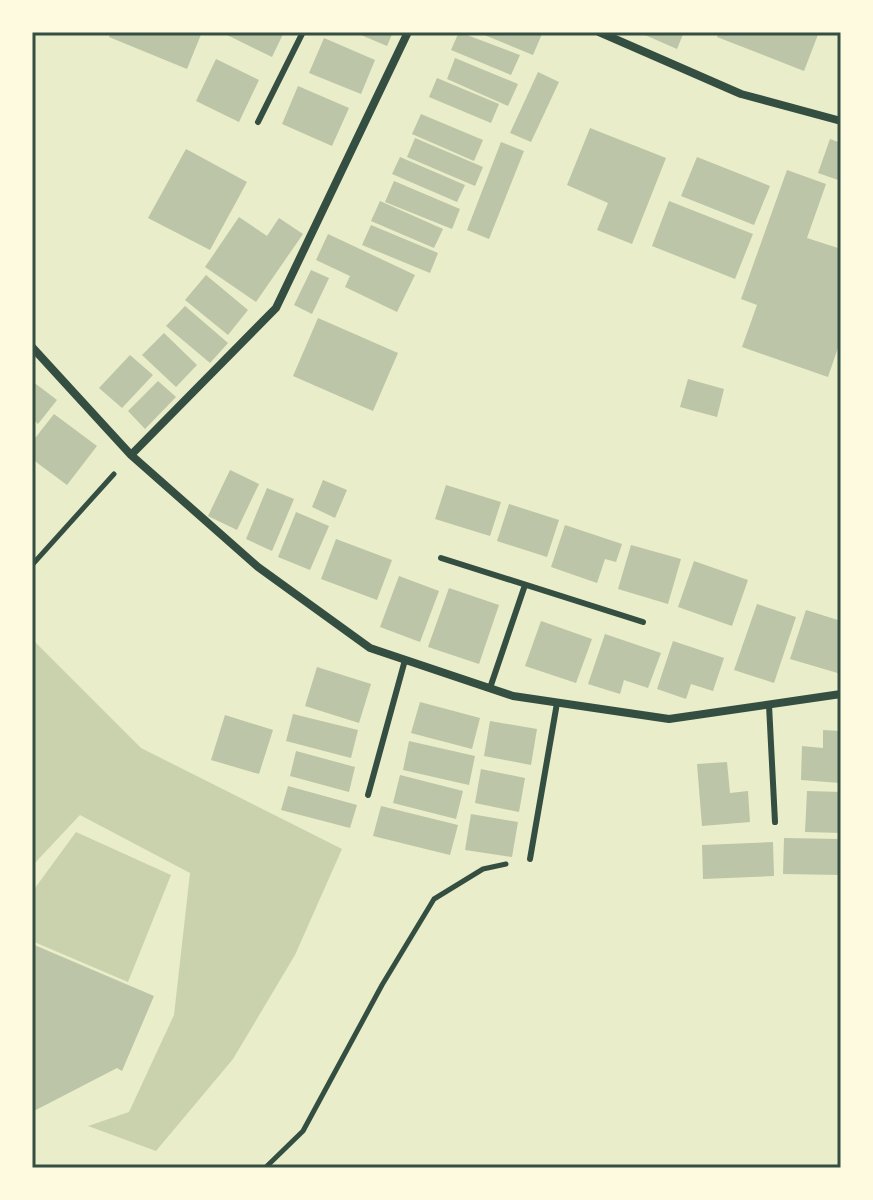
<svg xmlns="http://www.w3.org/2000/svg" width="873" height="1200" viewBox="0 0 873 1200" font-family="Montserrat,sans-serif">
<rect width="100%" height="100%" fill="#e9edc9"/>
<path fill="#cad2ad" d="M32,639L141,748L342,849L295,955L233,1059L156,1151L88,1126L129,1112L174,1015L190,873L80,815L32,866Z
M76,832L171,875L128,982L32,941V892Z"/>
<path fill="#bcc5a7" d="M111,32H202L187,69L109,37Z
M229,32H284L272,57L227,35Z
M354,32H393L387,46Z
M459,32L520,55L511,75L451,50Z
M477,32H537L542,34L533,55Z
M638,32H684L677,49Z
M719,32H819L804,71L717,37Z
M324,38L375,60L361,94L309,73Z
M455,58L518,84L508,106L447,79Z
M216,59L259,80L239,122L196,101Z
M538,72L559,82L531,142L510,133Z
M437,78L499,104L491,123L429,97Z
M298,86L349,108L332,146L282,124Z
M421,114L483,140L474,161L412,134Z
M590,128L666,158L632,244L597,230L608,203L567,185Z
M415,138L483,167L475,186L407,157Z
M830,139L841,143V181L818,173Z
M501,142L524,151L489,239L467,230Z
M186,149L247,182L210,250L148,218Z
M400,157L465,185L457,202L392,174Z
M697,157L770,186L754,225L681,196Z
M787,170L826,184L807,238L841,249V339L828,377L742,347L757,305L741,299Z
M394,181L460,209L452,229L385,202Z
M380,201L443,229L434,248L371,221Z
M669,201L753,234L735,279L652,246Z
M239,217L267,236L279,218L303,234L256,302L205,267Z
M371,225L438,253L430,273L362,245Z
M328,234L415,275L397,312L345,287L350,276L316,260Z
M311,270L329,278L312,314L294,305Z
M206,275L248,310L228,335L185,300Z
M185,306L228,343L210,363L166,326Z
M318,318L398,353L373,411L293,376Z
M164,333L197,365L176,387L142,355Z
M130,355L153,375L122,408L99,388Z
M688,379L724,389L717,417L680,407Z
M32,381L57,400L38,424L32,419Z
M158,381L176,397L145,429L128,411Z
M54,414L97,446L67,485L32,459V442Z
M230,470L259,484L237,530L208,516Z
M323,480L347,490L335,518L312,507Z
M446,485L501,502L490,536L435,519Z
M267,488L294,499L272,551L246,539Z
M509,504L559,520L547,557L497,541Z
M296,512L329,526L310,570L278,557Z
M565,525L622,544L616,562L605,559L597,583L551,567Z
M336,539L392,560L377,600L321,579Z
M631,545L681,559L668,604L618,589Z
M694,561L748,580L732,626L678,607Z
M399,576L439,591L420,642L380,627Z
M449,588L499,605L479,664L428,647Z
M757,604L796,617L774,683L734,670Z
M806,610L841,621V674L790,659Z
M541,621L592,639L576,683L525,666Z
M605,634L661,653L648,688L624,680L620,694L588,684Z
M673,641L724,658L713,691L691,684L686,699L657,689Z
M317,667L371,684L359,723L305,706Z
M420,702L480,718L472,749L411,733Z
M293,714L358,730L351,758L286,741Z
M225,715L273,730L259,774L211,760Z
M490,721L537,729L531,765L484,756Z
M823,730L841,731L840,783L801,780L802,746L823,748Z
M409,741L475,756L469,785L403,770Z
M296,751L355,767L349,792L290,776Z
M727,762L730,793L748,791L750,822L702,826L697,764Z
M481,769L525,778L519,812L475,803Z
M400,775L463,791L456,819L393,803Z
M288,786L357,805L350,828L281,810Z
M807,791L841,792V833L805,832Z
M381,806L458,825L450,855L373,836Z
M471,814L518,822L512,857L465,850Z
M784,838L841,839V875L783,874Z
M773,842L774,876L703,879L702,845Z
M32,944L154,996L122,1071L117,1068L32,1112Z"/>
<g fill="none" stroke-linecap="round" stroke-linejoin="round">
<path stroke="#344e41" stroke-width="5" d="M32,565L114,474
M265,1168L303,1131L382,985L434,899L483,869L506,864"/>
<path stroke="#344e41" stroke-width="6" d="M258,122L303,32
M441,558L643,622
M490,688L525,585
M769,705L775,822
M368,795L405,660
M530,859L557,703"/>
<path stroke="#344e41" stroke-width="8" d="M599,32L741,94L841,121
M32,347L131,455L258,567L370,648L513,696L669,719L841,694
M131,455L276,308L408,32"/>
</g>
<rect width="873" height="1200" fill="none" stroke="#fefae0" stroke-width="68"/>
<rect x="34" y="34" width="805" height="1132" fill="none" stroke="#344e41" stroke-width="3"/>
</svg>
